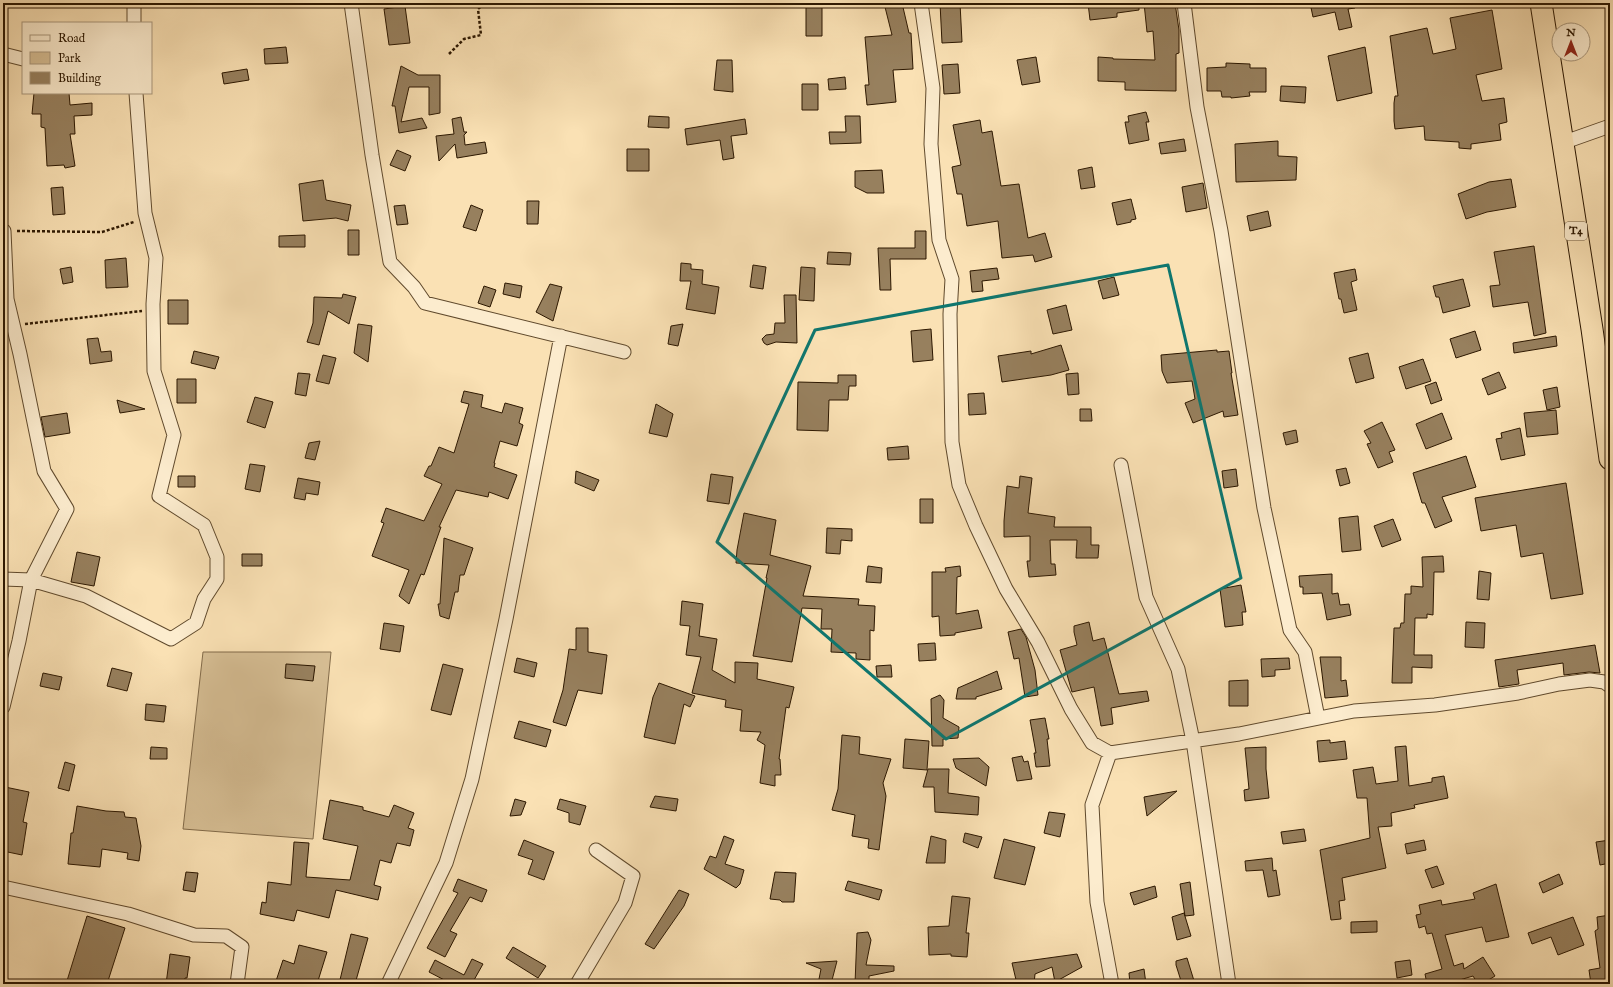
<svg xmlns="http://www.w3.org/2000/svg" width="1613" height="987" viewBox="0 0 1613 987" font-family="'IM FELL English',serif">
<rect width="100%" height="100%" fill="#fae1b4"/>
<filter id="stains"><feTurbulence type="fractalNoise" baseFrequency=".005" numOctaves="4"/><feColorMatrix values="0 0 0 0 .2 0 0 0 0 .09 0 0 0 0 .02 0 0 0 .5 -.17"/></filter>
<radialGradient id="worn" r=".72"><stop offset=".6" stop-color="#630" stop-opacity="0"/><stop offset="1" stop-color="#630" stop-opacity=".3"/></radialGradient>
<path fill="#d7bf95" stroke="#826b4a" d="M203,652H331L313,839L183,829Z"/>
<path fill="#97805e" stroke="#2c1700" d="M806,3L822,7V36H806Z
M884,3H902L909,33H911L913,69L893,70L896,102L867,105L865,85H869L865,37L892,35Z
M940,3H960L962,42L942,43Z
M1088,3H1139V10L1117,13V17L1090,20Z
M1144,3H1175L1179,30V53L1176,54V91L1125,90V82L1098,81V57L1113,58V59L1155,60L1153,31L1147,32Z
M1310,3H1355V8L1348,9L1352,27L1339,30L1335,12L1313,17Z
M405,6L410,43L389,45L384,9Z
M1492,10L1502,69L1476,75L1482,101L1504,98L1507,122L1499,124L1501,140L1471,144V149L1459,148V142L1425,140L1424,126L1395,129L1394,121V103L1395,96H1398L1390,36L1427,28L1433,54L1456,49L1450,18Z
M286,47L288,63L265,64L264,49Z
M1365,47L1372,93L1337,101L1328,56Z
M1036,57L1040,82L1022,85L1017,60Z
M717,60H732L733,92L714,90Z
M1226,63L1250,64V68H1266V92H1249L1250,96L1231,98V97H1222L1221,91H1207V68L1226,67Z
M958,64L960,93L944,94L942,65Z
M401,66L418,75H440V113L429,115V87H409L401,122L422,118L427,128L399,133L395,106H392Z
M247,69L249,80L224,84L222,73Z
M845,77L846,89L829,90L828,79Z
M802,84H818V110H802Z
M1281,86L1306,87L1305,103L1280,101Z
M34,93H69L70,105L92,103V115L74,116L75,134H70L75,166L65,168L64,165L47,166L45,128L41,127V114H32Z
M1146,112L1149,122H1146L1149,140L1129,144L1125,122H1129L1128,116Z
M649,116L669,117V128L648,127Z
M845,116H860L861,143L830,144L829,132H846Z
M461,117L464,132H467L464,135L465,145L485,142L487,153L457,158L455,144L439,161L436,136L454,134L452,119Z
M745,119L747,134L731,136L734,158L723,160L720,140L687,145L685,129Z
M980,120L982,133L992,131L1001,186L1019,184L1028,238L1045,233L1052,257L1035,262L1033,255L1002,258L998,221L967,226L962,194H957L952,167L961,165L953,125Z
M1184,139L1186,151L1161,154L1159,143Z
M1278,141V156L1297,157L1296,180L1236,182L1235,144Z
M627,149H649V171H627Z
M397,150L411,156L405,171L390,165Z
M1092,167L1095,187L1081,189L1078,170Z
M882,170L884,193H867L855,187V171Z
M1511,179L1516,207L1487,212L1466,219L1458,194L1489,182Z
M323,180L326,200L351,205L348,221L336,218L303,221L299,184Z
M1203,183L1207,208L1186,212L1182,187Z
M63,187L65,214L53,215L51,188Z
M1131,199L1136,219L1131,220V222L1117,225L1112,203Z
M527,201H539L538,224H527Z
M405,205L408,224L397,225L394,206Z
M471,205L483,210L476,231L463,227Z
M1268,211L1271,226L1250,231L1247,216Z
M348,230H359V255H348Z
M915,231H926V259H890L891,290H880L878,248H915Z
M305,235V247H279V236Z
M1534,246L1546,333L1534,336L1528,302L1493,307L1490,286L1500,285L1494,252Z
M828,252L851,253L850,265L827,264Z
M126,258L128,287L106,288L105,260Z
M681,263L691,264V269L703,270L702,284L719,287L715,314L686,309L691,281H680Z
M753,265L766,267L763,289L750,287Z
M71,267L73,282L63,284L60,269Z
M801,267L815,268L814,301L799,300Z
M997,268L999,279L982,281L983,291L972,292L970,271Z
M1355,269L1357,280L1351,282L1357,310L1344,313L1341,299H1339L1334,273Z
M1114,277L1119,295L1103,299L1098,281Z
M1463,279L1470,306L1443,313L1439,297H1436L1433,286Z
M505,283L522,286L520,298L503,294Z
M550,284L562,287L553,321L536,312Z
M484,286L496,290L490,307L478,303Z
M343,294L356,297L349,324L328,311L319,345L307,342L313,323L314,297L342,298Z
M784,295H796L797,343L776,342L767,345L764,343L762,339L766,335L774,334L775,323H785Z
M168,300H188V324H168Z
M1066,305L1072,330L1053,334L1047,310Z
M358,324L372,326L368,362L354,353Z
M683,324L678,346L668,344L671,326Z
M931,329L933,360L913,362L911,331Z
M1475,331L1481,350L1456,358L1450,339Z
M1556,336L1557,346L1514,353L1513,343Z
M98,338L101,352L111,351L112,361L90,364L87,339Z
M1061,345L1069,370L1051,375L1002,382L998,356L1031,351V354Z
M1217,350V352L1229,351L1232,373H1231L1238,415L1224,417L1223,411L1193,423L1185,403L1195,399L1192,381L1167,383L1162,371L1161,355Z
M194,351L219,357L215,369L191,363Z
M1368,353L1374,378L1356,383L1349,358Z
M323,355L336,358L329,384L316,381Z
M1423,359L1431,381L1406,389L1399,367Z
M1499,372L1506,388L1488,395L1482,379Z
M298,373L310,374L306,396L295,394Z
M1078,373L1079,394L1068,395L1066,374Z
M838,375H856V386H849L848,400H829L828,431L797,430L798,382L838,383Z
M177,379H196V403H177Z
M1436,382L1442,400L1431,404L1425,386Z
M1557,387L1560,407L1547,410L1543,390Z
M464,391L483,395L481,407L502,413L505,403L523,408L519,423L523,425L517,446L500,441L494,463H495L494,467L517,475L508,499L489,492L488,497L456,490L439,527H441L424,575L421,574L409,604L399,596L409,570L372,556L384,523L381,522L386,508L424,521L442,484L424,476L429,466H431L439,447L454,453L469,404L461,402Z
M984,393L986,414L969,415L968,394Z
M255,397L273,402L265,428L247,422Z
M117,400L145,409L120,413Z
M656,404L673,414L667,437L649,433Z
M1080,409H1091L1092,421H1080Z
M1556,410L1558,434L1527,437L1524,413Z
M67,413L70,433L45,437L41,417Z
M1442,413L1452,439L1426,449L1416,424Z
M1382,422L1395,450L1389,452L1393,462L1378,468L1367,444L1371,443L1364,431Z
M1520,428L1525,455L1501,460L1496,439L1502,438L1501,433Z
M1296,430L1298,442L1286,445L1283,433Z
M320,441L315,460L305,458L309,443Z
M908,446L909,459L888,460L887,448Z
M1466,456L1476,487L1442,497L1452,521L1435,528L1425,503H1422L1413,473Z
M250,464L265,466L260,492L245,489Z
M1346,468L1350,483L1340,486L1336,470Z
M1236,469L1238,486L1224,488L1222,471Z
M576,471L599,480L594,491L575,483Z
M711,474L733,477L729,504L707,501Z
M178,476H195V487H178Z
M1020,476L1032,478L1028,513L1055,517L1054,527H1091V545H1099L1098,558H1076L1077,540H1050L1051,564H1055L1056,575L1029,577L1027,561H1030V536L1004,537V521L1007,486L1019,488Z
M298,478L320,482L318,495L306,493L305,500L294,498Z
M1566,483L1583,594L1551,599L1543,553L1521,557L1516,525L1481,531L1475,498Z
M920,499H933V523H920Z
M744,513L776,520L770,555L811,566L803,596L859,599L858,605L875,606L874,631L870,630V660L856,659V653L831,652L832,629H821L822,609L802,608L792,662L753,656L767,578H766L769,565L736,563L737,550Z
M1358,516L1361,550L1342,552L1339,518Z
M1393,519L1401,540L1382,547L1374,526Z
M827,528L852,529V541L841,540L840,554L826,553Z
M444,538L473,548L464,575H460L458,592H455L449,619L440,616L438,604H440Z
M77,552L100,557L94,586L71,582Z
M242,554H262V566H242Z
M1443,556L1444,572H1434L1433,615L1427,614V618H1415L1414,655H1432V668L1412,667V683H1392L1394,628H1400L1401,623H1404L1405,594H1411V586L1423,587L1422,557Z
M868,566L882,568L881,583L866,582Z
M960,566L961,576L957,577L956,614L978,610L982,628L955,633V635L940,636L939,616L932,617V572H946L945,568Z
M1479,571L1491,573L1489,600L1477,599Z
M1332,574V594L1338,593L1340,605L1349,604L1351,615L1327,620L1322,593L1303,594V587H1300L1299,576Z
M1241,585L1246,612H1242L1243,625L1225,627L1220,589Z
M682,601L703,604L699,636L717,639L712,670L735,683V662L758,663L757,679L794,687L789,708L786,707L779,759H780L781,775H775V786L760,783L765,745L757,740L761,732L740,731L742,710L725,707L726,700L692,693L701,657L686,655L690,626L680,625Z
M1089,622L1093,641L1104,638L1119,694L1147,691L1149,701L1111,708L1113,724L1101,726L1094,687L1072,692L1060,650L1077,645L1074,632V626Z
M1466,622L1485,623L1484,648L1465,647Z
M384,623L404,626L400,652L380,649Z
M576,628H588V652L607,655L602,694L578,690L566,726L553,722L563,690L569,649L576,650Z
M1021,629L1026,637L1035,670L1038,695L1025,697L1019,658L1014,659L1008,632Z
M935,643L936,660L919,661L918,644Z
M1595,645L1600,673L1589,672L1564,675L1563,663L1517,670L1519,684L1499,687L1495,660Z
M1320,657H1341V681L1346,680L1348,696L1325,698Z
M517,658L537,663L534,677L514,672Z
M1289,658L1290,669L1275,670V676L1262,677L1261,659Z
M286,664L315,666L313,681L285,678Z
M443,664L463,669L451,715L431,710Z
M891,665L892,677H877L876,666Z
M112,668L132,673L127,691L107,686Z
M997,671L1002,689L976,697V699H956L958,688Z
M43,673L62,677L59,690L40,686Z
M1248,680V706H1229V681Z
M659,683L695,696L690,707L684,704L675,744L644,737L653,697Z
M940,695L944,700L943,718L959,727L958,738L943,739V746H932L931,699Z
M146,704L166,706L164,722L145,720Z
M1045,718L1049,739H1047L1050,766L1036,767L1034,753H1036L1030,720Z
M519,721L551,730L546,747L514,738Z
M842,735L860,737L859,754L891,759L883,783L886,796L879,850L868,848L869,839L852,836L855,815L832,810L838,789Z
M905,739L929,741L927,770L903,768Z
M1330,740V743L1345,741L1347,759L1319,762L1317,741Z
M1406,746L1409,786L1432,782V778L1444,776L1448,798L1414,805L1415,808L1391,813L1392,826L1378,827L1386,868L1342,878L1345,900L1339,901L1341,919L1331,920L1320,850L1370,838L1367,798H1357L1353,770L1373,767L1376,784L1398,781L1395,747Z
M151,747L167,748V759H150Z
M1266,747V769L1269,798L1245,801L1244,790L1249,789L1245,748Z
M1022,756L1024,762L1028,761L1032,779L1017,781L1012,758Z
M979,758L989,767L986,786L956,768L953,759Z
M65,762L75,765L69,791L58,788Z
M928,769H949L948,793L979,797L978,815L935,812L934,787H923Z
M5,787L29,792L23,822L27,823L22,855L3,851V821L5,807H3V796Z
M1177,791L1147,816L1144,797Z
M655,796L678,799L676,811L650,807Z
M515,799L526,802L521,815L510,816Z
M560,799L586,806L580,825L569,822V813L557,809Z
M330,800L363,807V810L389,817L394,805L414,813L408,828L414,830L410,846L397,843L391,863L380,860L374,885L381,887L378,900L336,890L329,918L297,910L294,921L260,914L262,902L266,903L268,882L291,885L294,842L309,843L306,877L350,880L358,846L323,839Z
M77,806L106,811L124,812L125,817L136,818L141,846L139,861L127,859L128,853L102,849L100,867L68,864L71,833H73Z
M1049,812L1065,814L1060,837L1044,833Z
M1304,829L1306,841L1283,844L1281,832Z
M965,833L982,837L978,848L963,842Z
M724,836L734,840L725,864L744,870L740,884L736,888L704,869L710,856L716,858Z
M931,836L946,840L945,863H926Z
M1004,839L1035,847L1025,885L994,878Z
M524,840L554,852L544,880L528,874L533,860L518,855Z
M1424,840L1426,850L1407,854L1405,844Z
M1610,840V863L1600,865L1596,842Z
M1272,858L1273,871L1276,870L1280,895L1268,897L1263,870L1246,871L1245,861Z
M1437,866L1444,884L1432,888L1425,870Z
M186,872L198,873L195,892L183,890Z
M775,872L796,873L794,902H782L780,900L770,899Z
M1559,874L1563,884L1543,893L1539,883Z
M458,879L487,890L482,902L470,897L450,931L457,934L445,957L427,948L458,893L453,891Z
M848,881L882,890L879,900L845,890Z
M1190,882L1194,915L1185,916L1180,884Z
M1496,884L1509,937L1486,942L1482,927L1445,935L1454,966L1463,963L1464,969L1483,957L1495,976L1482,984H1478L1473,976L1446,984H1427L1425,974L1442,969L1432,933L1427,934L1425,926L1419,928L1416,915L1421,914L1419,905L1441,900L1442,905L1475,899L1473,893Z
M1155,886L1157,897L1134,905L1130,893Z
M679,890L689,894L684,906L654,949L645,944Z
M952,896L970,898L966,933H969L967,957L951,956V954L929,955L928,927L949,926Z
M1184,913L1191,936L1177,940L1172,917Z
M1610,915V984H1591L1589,970L1600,968L1595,931L1598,929L1597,917Z
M87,916L125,928L107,984H66Z
M1573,917L1584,945L1558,955L1551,937L1532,944L1528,933Z
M1377,921V932L1351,933V922Z
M868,932L871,940L866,965L894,966V971L869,976V984H855L857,933Z
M351,934L368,938L355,984H339Z
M299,945L327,952L317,984H275L283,960L294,964Z
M513,947L546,966L538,978L506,958Z
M170,954L190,957L187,978H185L184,984H166Z
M1077,954L1082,967L1055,982L1052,967L1035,974L1034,984H1017L1012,963Z
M1187,958L1195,984H1182L1176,965V961Z
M472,959L483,964L474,980L482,984H452L429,972L435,960L464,975Z
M1410,960L1412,975L1397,978L1395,962Z
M837,961L831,984H818L821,969L806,963Z
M1144,969L1146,984H1130L1129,973Z"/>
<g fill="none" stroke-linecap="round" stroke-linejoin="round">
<defs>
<path id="minor" d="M351,3L372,155L390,262L414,287L425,303L624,352
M921,3L933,88L931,144L939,240L952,279L950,314L952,442L959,485L976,526L1006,589L1038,642L1071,709L1092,743L1110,753L1239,734L1354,711L1435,705L1518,693L1559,684L1590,680L1604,682L1610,686
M1184,3L1197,107L1221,231L1264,508L1290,630L1305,652L1318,718
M134,23V3
M3,54L23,59
M1562,143L1610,126
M3,231H4L7,299L20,354L44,471L67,509L31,580L19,641L3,707
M1121,465L1146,597L1178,669L1193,741L1229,984
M3,579L31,580L86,596L171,639L196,623L204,599L217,579V557L204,525L159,496L174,435L154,371L153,304L156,258L145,213L136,93
M1110,753L1092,805L1097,902L1112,984
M3,887L128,914L194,935L226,936L242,947L237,984
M388,984L446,863L472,779L506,619L561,336
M577,984L625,903L633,876L596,850"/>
<path id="trunk" d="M1541,3L1592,329L1610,459"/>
</defs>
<use href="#minor" stroke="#604a2d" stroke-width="15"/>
<use href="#trunk" stroke="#2c1700" stroke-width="23"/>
<path stroke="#2c1700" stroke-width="2.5" stroke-dasharray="3 2" stroke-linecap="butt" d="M449,54L464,39L481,35L478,9L485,3
M17,231L102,232L134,222
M25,324L142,311"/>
<use href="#minor" stroke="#fcecce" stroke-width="13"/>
<use href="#trunk" stroke="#fae1b4" stroke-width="21"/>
</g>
<path fill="none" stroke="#0f766e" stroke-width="3" stroke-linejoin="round" d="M1168,265L1241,578L946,739L717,542L815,330Z"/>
<g text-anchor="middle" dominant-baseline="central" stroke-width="4" stroke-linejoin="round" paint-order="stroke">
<rect fill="#fcecce" stroke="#6a573e" stroke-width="1" x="1565" y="222" width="22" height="18" rx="3"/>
<g font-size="11" font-weight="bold" fill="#2c1700">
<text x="1576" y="231">T4</text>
</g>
</g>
<rect width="1613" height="987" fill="none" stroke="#fae1b4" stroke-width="16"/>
<rect x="4" y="4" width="1605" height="979" fill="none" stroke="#2c1700" stroke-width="2"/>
<rect x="8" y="8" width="1597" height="971" fill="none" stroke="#2c1700"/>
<rect x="22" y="22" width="130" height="72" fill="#fcecce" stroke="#a9977c"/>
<rect x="30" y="35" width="20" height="6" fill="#fcecce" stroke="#a9977c"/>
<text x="58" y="42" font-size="12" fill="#2c1700">Road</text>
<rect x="30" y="52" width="20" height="12" fill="#d7bf95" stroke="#a9977c"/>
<text x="58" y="62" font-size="12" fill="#2c1700">Park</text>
<rect x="30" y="72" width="20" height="12" fill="#97805e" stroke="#a9977c"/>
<text x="58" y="82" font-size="12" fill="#2c1700">Building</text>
<g transform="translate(1571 42)"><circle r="19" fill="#fcecce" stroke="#a9977c"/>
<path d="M0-3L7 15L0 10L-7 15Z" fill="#8f2418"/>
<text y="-6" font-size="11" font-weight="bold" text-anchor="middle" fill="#2c1700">N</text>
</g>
<rect width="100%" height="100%" filter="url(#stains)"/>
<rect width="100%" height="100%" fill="url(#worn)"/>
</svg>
